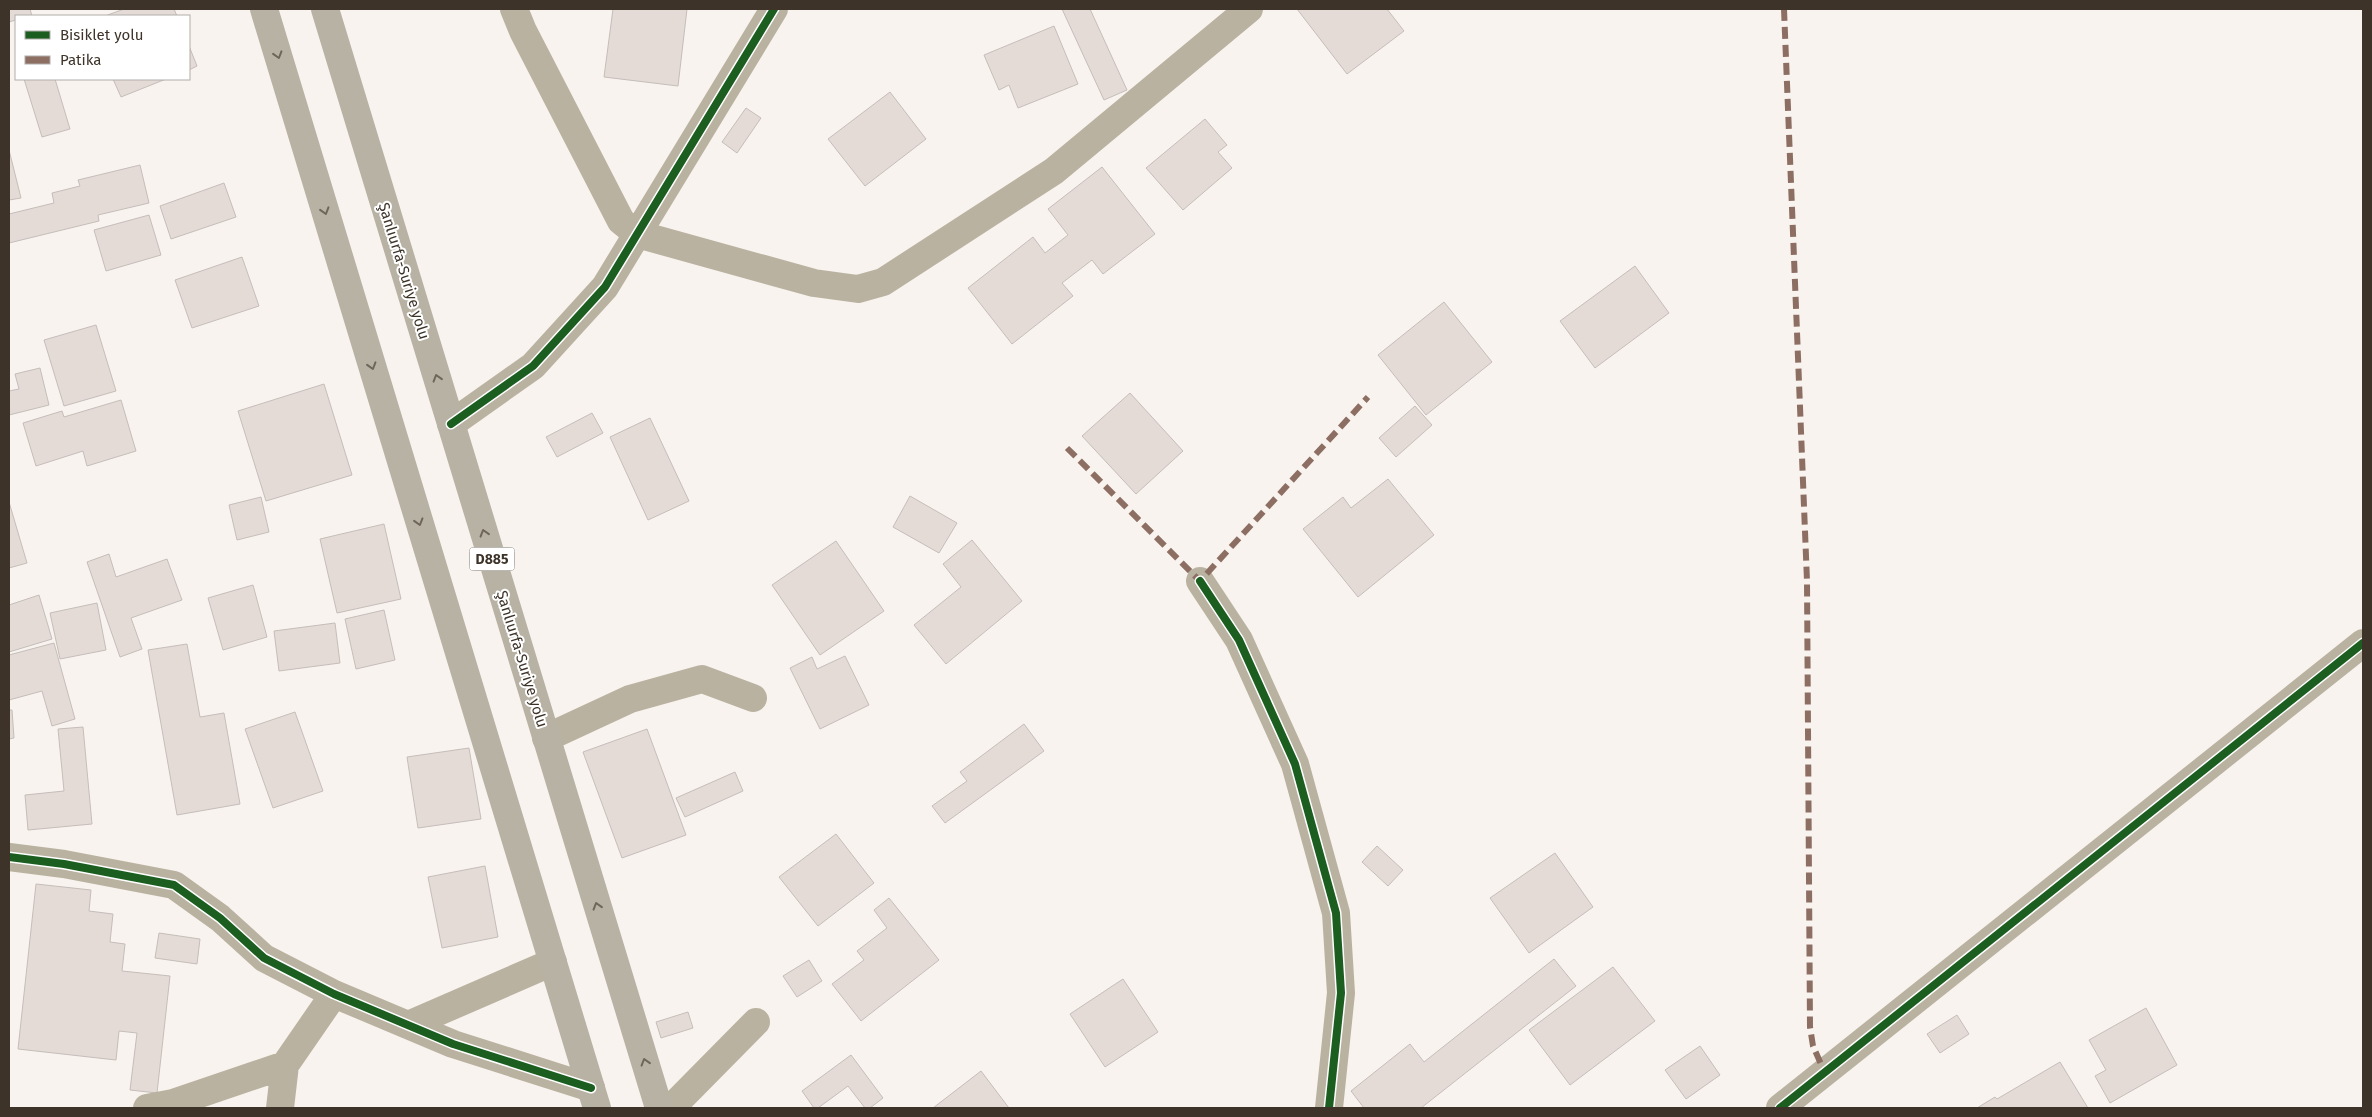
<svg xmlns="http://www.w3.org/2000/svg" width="2372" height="1117" viewBox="0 0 2372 1117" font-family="'Fira Sans',sans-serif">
<rect width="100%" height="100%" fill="#f8f3ee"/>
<path fill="#e4dbd7" stroke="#c5bdb9" d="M9,9H30L32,16H16V20L9,22Z
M124,9H174L177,16H105Z
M613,9H687L678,86L604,77Z
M1062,9H1090L1127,90L1104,100Z
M1297,9H1387L1404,31L1347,74Z
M1054,26L1078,84L1018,108L1009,85L999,90L984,55Z
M189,46L197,66L189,70Z
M24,79H55L70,129L42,137Z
M113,79H166L121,97Z
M890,92L926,139L865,186L828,139Z
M746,108L761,118L737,153L722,142Z
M1205,119L1227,145L1218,152L1232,168L1183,210L1146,168Z
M9,150L21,198L9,200Z
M140,165L149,203L98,215L99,221L9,243V214L54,203L52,193L80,186L78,180Z
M1102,167L1155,234L1103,274L1092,260L1062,283L1073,296L1012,344L968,288L1033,237L1045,253L1068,235L1048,209Z
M224,183L236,217L171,239L160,206Z
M149,215L161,255L106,271L94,230Z
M242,257L259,306L192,328L175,280Z
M1635,266L1669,313L1595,368L1560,321Z
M1444,302L1492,362L1426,415L1378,355Z
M96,325L116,391L64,406L44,340Z
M40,368L49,405L9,415V391L19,389L15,374Z
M324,384L352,475L266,501L238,411Z
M1130,393L1183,451L1136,494L1082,436Z
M121,400L136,451L87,466L83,451L36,466L23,423L62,411L64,417Z
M1415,406L1432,425L1396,457L1379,438Z
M592,413L603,433L557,457L546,437Z
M650,418L689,501L648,520L610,437Z
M1388,479L1434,535L1358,597L1303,529L1343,497L1351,508Z
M910,496L957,523L939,553L893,527Z
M261,497L269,532L237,540L229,505Z
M9,502L27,563L9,568Z
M384,524L401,599L337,613L320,539Z
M972,540L1022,601L946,664L914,625L961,587L943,564Z
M836,541L884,611L820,655L772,585Z
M109,554L116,577L167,559L182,600L131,618L142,649L120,657L87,562Z
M253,585L267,637L223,650L208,598Z
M39,595L52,639L9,652V605Z
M97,603L106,650L60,659L50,613Z
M384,610L395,660L356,669L345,619Z
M335,623L340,663L279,671L274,631Z
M54,643L75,719L52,726L42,691L9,700V655Z
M187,644L200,717L224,713L240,804L177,815L148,650Z
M845,656L869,705L820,729L790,668L812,657L817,669Z
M9,710H12L14,738L9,739Z
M295,712L323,791L273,808L245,729Z
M1024,724L1044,751L945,823L932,806L967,781L960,772Z
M83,727L92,824L28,830L25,795L64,791L58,729Z
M647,729L686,835L622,858L583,752Z
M469,748L481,819L418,828L407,757Z
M735,772L743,791L685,817L676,798Z
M836,834L874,883L818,926L779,877Z
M1377,846L1403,870L1388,886L1362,862Z
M1555,853L1593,907L1529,953L1490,898Z
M485,866L498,937L442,948L428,877Z
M36,884L91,890L89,911L113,914L110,942L125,944L122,971L170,976L157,1093L130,1090L137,1033L119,1031L116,1060L18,1049Z
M889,898L939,960L861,1021L832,984L864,960L857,951L887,928L874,910Z
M159,933L200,939L197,964L155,958Z
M1554,959L1576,986L1421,1108H1364L1351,1091L1410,1044L1424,1062Z
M809,960L822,981L797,997L783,976Z
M1613,967L1655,1021L1570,1085L1529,1030Z
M1123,979L1158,1032L1105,1067L1070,1014Z
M2146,1008L2177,1065L2110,1103L2095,1076L2106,1070L2089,1040Z
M688,1012L693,1028L661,1038L656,1022Z
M1957,1015L1969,1034L1940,1053L1927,1034Z
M1700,1046L1720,1075L1686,1099L1665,1070Z
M851,1055L883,1098L870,1108H865L848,1086L818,1108H814L802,1091Z
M2060,1062L2088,1108H1977L1995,1097L1997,1099Z
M981,1071L1009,1108H933Z"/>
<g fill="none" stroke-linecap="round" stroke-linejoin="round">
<path stroke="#b9b2a0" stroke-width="28" d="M514,9L523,31L621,221L637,234L814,283L858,289L883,282L1054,171L1249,9
M451,424L533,366L605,287L774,9
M1200,581L1239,640L1295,764L1336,913L1341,993L1329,1108
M546,738L630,699L702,679L753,698
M9,857L64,864L174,885L220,918L264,958L334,994L453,1044L591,1088
M408,1025L553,962
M147,1108L173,1103L285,1065
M280,1108L285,1065L334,994
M671,1108L756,1022
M1780,1108L2363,643"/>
<path stroke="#b8b2a4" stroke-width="28" d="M264,9L597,1108
M325,9L659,1108"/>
<path stroke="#8d6e63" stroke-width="6" stroke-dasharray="12 6" stroke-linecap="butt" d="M1784,9L1807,581L1810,1027L1813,1046L1825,1073
M1067,448L1200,581L1368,397"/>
<defs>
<path id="cycleway" d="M451,424L533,366L605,287L774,9
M1200,581L1239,640L1295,764L1336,913L1341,993L1329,1108
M9,857L64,864L174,885L220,918L264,958L334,994L453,1044L591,1088
M1780,1108L2363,643"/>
</defs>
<use href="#cycleway" stroke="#fff" stroke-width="11"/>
<use href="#cycleway" stroke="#1b5e20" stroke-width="8"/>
</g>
<defs><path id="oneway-chevron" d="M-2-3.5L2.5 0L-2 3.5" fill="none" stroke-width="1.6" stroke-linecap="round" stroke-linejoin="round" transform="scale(1.25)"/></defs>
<g stroke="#6e665a">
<use href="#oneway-chevron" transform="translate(278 55) rotate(73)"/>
<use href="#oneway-chevron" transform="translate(325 211) rotate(73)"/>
<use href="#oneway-chevron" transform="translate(372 366) rotate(73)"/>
<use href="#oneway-chevron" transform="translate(437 378) rotate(-107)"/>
<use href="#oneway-chevron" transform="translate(419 522) rotate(73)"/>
<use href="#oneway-chevron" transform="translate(484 533) rotate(-107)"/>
<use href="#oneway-chevron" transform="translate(597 906) rotate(-107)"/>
<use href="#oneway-chevron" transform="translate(645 1062) rotate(-107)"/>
</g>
<g text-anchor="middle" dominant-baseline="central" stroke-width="4" stroke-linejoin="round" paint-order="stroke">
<rect fill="#fff" stroke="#777069" stroke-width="1" x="469.5" y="547.5" width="45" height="23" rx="4"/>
<g font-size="14" font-weight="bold" fill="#3d3329">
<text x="492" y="559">D885</text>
</g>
<g font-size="15" fill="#3d3329" stroke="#fff">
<text transform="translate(404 271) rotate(73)">Şanlıurfa-Suriye yolu</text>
<text transform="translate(522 659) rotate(73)">Şanlıurfa-Suriye yolu</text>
</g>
</g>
<rect width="2372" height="1117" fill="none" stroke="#3d3329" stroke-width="20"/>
<rect x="15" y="15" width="175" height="65" fill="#ffffff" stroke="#b1ada9"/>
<rect x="25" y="31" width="25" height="8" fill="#1b5e20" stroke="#b1ada9"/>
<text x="60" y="40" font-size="15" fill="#3d3329">Bisiklet yolu</text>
<rect x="25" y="56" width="25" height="8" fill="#8d6e63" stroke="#b1ada9"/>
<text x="60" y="65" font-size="15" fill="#3d3329">Patika</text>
</svg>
